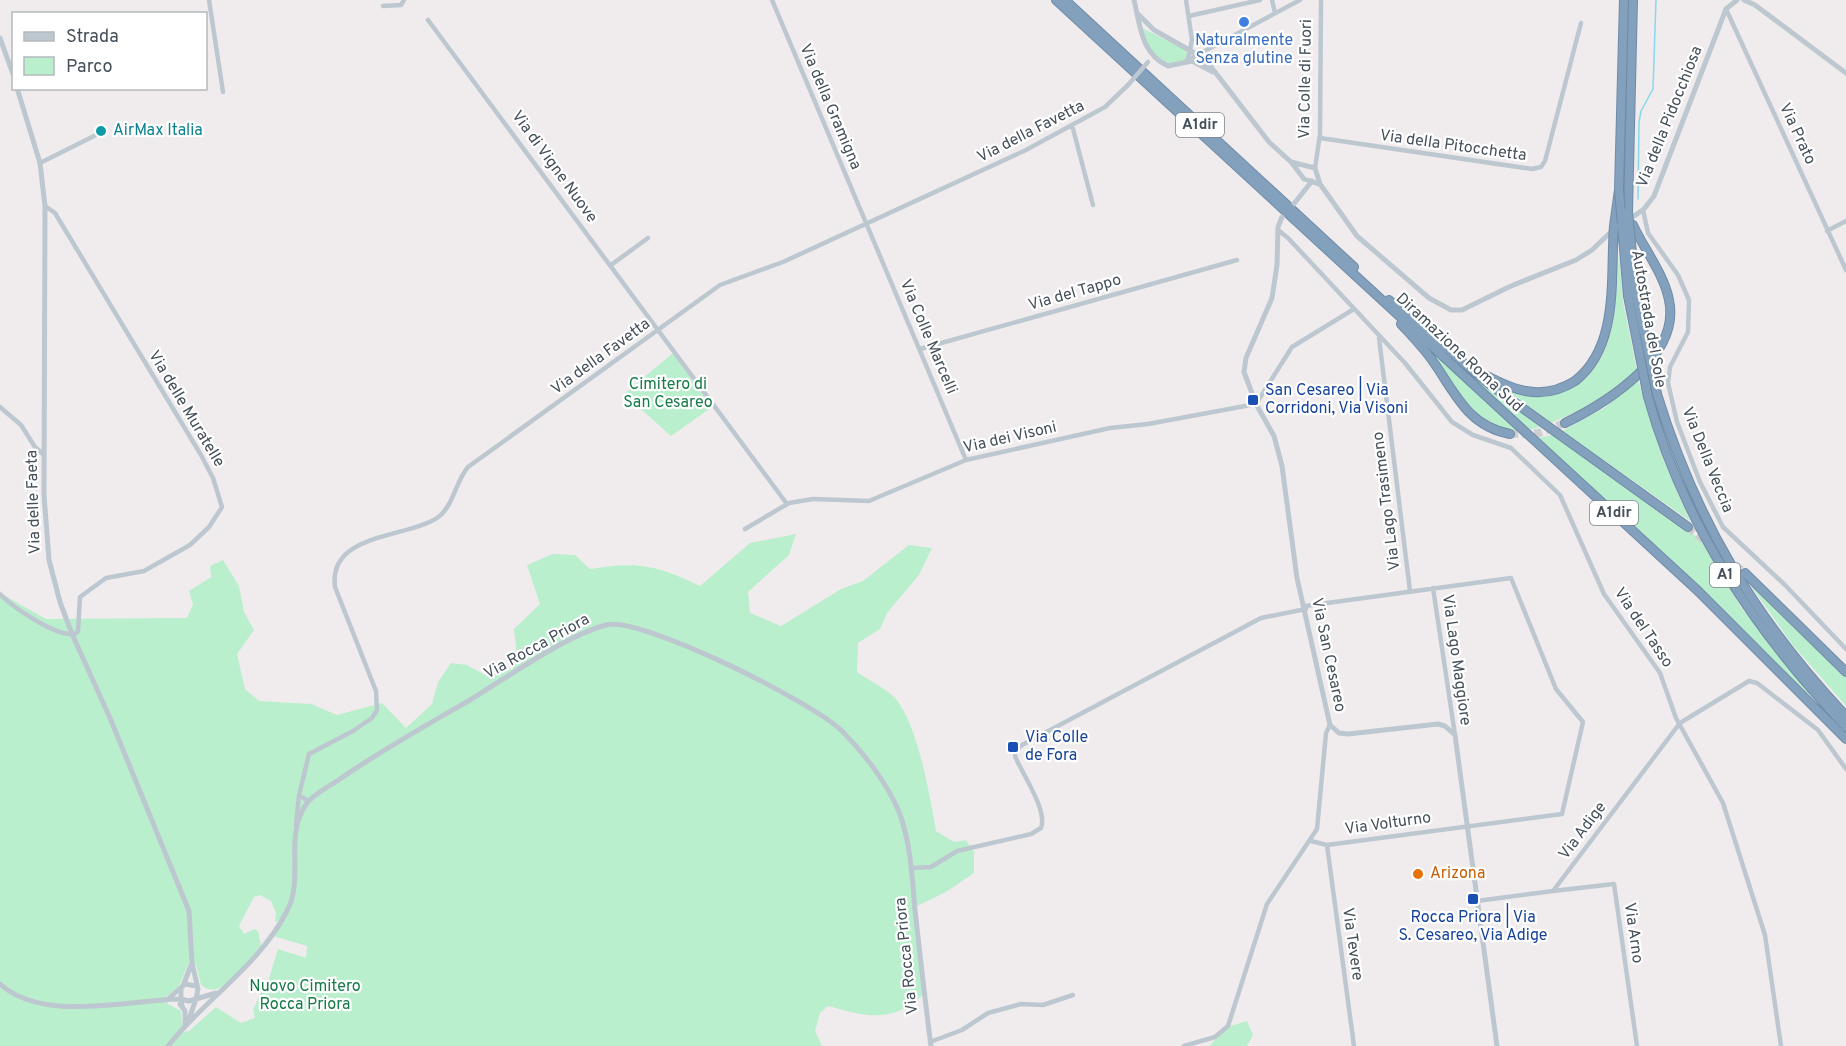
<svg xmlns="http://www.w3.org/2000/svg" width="1846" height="1046" viewBox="0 0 1846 1046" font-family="Overpass,sans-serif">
<rect width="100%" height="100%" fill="#f0eced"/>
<path fill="#baefcd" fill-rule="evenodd" d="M1142,28L1186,50L1188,58C1161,73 1149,51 1142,28Z
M1619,252L1623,302L1637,371L1593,404L1551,423L1503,387C1515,390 1528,395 1539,395C1550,396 1561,393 1570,388C1620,362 1615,300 1619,252Z
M1431,341L1540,427L1529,430Z
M1432,352L1519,431C1470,424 1454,391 1432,352Z
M673,353L712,407L671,436L624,394Z
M1638,380L1663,459L1690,521L1562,431L1604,408Z
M1553,435L1700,539L1740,606L1818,706L1538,438Z
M796,534L789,555L748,592L750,613L781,626L841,589L863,581L909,545L932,548L919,575L887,613L880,629L858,643L857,672C868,680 885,688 895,698C918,724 930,797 936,831L954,842L966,840L974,852V873L946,892L915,907L925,993C892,1024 867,1017 828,1006L820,1013L815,1031L822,1046H0V593L46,619L187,618L193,604L189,591L211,577L210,566L223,560L239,586L244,612L254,630L237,654L245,689L259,701L311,704L337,715L382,703L406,728L432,704L438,682L451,663L467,665L487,676L513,669L517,656L514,629L540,604L527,565L553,554L575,555L590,569C637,561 657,565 700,586L750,543ZM260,895L271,901L276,913L275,922L283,919L273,936L307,946L306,958L278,949L265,991L262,990L253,1010L255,1018L241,1023L216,1007L189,1031L183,1032L181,1011L168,1004L166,997L179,986L189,962L196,965L201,985C221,1004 250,959 261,945L258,931L254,929L244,934L239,926L254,897Z
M1741,572L1797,624L1846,676V706L1792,644Z
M1247,1021L1253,1035L1247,1046H1210L1224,1028Z"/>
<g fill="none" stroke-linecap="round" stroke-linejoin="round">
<path stroke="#86d8ec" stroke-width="1.5" d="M1638,199L1639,122L1641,111L1653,89L1656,0"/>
<path stroke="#cecdd0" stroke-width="8" stroke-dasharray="8 4" stroke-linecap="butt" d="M1510,434L1539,433L1565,423
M1688,527L1745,573"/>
<defs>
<path id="motorway" d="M1056,0L1697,590L1846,739
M1065,0L1354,267
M1628,212L1633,0
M1614,226L1619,190L1624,0
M1389,300L1489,384L1688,527
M1401,324C1412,336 1423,347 1432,360C1455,392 1467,426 1510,434
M1478,371C1510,389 1540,403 1575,381
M1657,394C1696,521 1755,619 1846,716
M1648,397C1684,525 1755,631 1846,727
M1565,423C1608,402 1681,356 1669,300C1664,274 1644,249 1633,225
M1745,573L1846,672"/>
</defs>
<use href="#motorway" stroke="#6f8ba8" stroke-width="10"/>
<path stroke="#bdc7cf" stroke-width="4.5" d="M209,0L223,92
M772,0L966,460
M1186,0L1192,40L1188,59
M1272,0L1275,13
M383,6L401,5L404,0
M1726,9L1846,270
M1189,16L1260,0
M428,20L787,504
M1195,56L1206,67
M1186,61L1300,0
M1072,125L1093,205
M1320,138L1532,169L1541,167L1545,161L1581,23
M40,163L100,133
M1315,168L1320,134L1321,0
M45,206L55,213L201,455L213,478L222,507L209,527L190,545L144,571L106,578L80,597L78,631L73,636
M1643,210L1648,233L1678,275L1689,300L1688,332L1670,367L1668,383L1677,422L1700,482L1723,527L1785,585L1846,649
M1278,230L1288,238L1405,363L1452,422L1473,435L1511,448L1560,495L1604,594L1660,673L1676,718L1723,803L1765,935L1781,1046
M1827,231L1846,221
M611,265L648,238
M1379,338L1410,591
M920,349L1237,260
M0,407L21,425L35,447L44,455
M745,529L789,503L813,499L869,501L966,460L1110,428L1148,424L1256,404L1292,347L1354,309
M1433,588L1455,735
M0,594C13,607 53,635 72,634
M1305,606L1511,578L1556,689L1583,722L1562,814L1327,845L1311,841
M308,801L299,795L309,754L353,731L372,718L377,710L376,691L335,587C328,533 407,538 437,518C454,506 455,482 468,467L720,285L783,262L1026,150L1105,107L1128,85
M296,825L299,795
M1327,845L1354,1046
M911,868L931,867L957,851L1031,834L1041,828C1048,810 1022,774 1015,756L1016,750L1022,745L1261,618L1306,609
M1553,891L1614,884L1637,1046
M1477,901L1553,891L1680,723L1749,681L1757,683L1818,730L1846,769
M930,1042L962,1030L988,1013L1021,1004L1043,1005L1073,995
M1184,1046L1215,1037L1228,1026L1267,904L1317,829L1326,733L1330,725"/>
<path stroke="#bdc7cf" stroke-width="5" d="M1134,0C1140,25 1141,54 1168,66L1192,61L1213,72
M1744,0L1755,5L1846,73
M1137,13L1154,30L1205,59L1269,142L1291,162L1304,179L1319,184
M0,38L14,77
M17,88L40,163L45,206L44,495L49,560L60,602L72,634L110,718L189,911L192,963L198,989L196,999L189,1001L181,999V989
M1291,162L1315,168L1320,184L1357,236L1429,298L1451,310H1462L1511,286L1576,260L1592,250L1614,229
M1293,205L1312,181
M1282,217L1278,227L1277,265L1272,298L1246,358L1244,372L1256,404L1274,436L1282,466L1297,578L1330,725L1339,733L1348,734L1438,724L1445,726L1455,735L1497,1046
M1627,221L1644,209L1654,196L1726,9L1737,0
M0,984C44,1023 126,1000 181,999L182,1006
M183,986L191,965
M168,999L185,984L196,986
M180,1004L185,1011V1025
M188,1022L196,999L216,993
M168,1046C205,999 259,966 287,911C305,877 283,836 307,803C314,794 328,787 337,781C380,751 425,726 470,700C506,678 567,635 606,625C642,616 814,703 842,731C864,753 887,783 899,812C911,843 912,877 915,910C920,955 925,1001 931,1046"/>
<use href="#motorway" stroke="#83a0bd" stroke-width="8"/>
<defs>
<path id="motorway-bridge" d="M1619,190L1628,296L1648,397
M1628,212L1636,295L1657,394
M1575,381C1620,346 1610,277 1614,226"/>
</defs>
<use href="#motorway-bridge" stroke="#6f8ba8" stroke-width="10" stroke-linecap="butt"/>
<path stroke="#bdc7cf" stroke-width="4.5" d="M1128,85L1148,62"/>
<use href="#motorway-bridge" stroke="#83a0bd" stroke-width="8"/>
</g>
<circle fill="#3f7fe0" stroke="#fff" stroke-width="2" cx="1244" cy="22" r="6"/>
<circle fill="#0f9aa8" stroke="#fff" stroke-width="2" cx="101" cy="131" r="6"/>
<g fill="#1a4fb4" stroke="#fff" stroke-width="2">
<rect x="1247" y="394" width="12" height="12" rx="3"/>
<rect x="1007" y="741" width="12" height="12" rx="3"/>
<rect x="1467" y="893" width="12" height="12" rx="3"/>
</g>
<circle fill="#e8710a" stroke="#fff" stroke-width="2" cx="1418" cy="874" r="6"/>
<g text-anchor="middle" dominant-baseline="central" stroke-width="4.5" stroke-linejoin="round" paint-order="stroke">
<g fill="#fff" stroke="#7d848c" stroke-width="1.5">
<rect x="1176" y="113" width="48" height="24" rx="4.5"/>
<rect x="1590" y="501" width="48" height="24" rx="4.5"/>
<rect x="1710" y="563" width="30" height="24" rx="4.5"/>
</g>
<g font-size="15" font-weight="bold" fill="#45505a">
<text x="1200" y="125">A1dir</text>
<text x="1614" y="513">A1dir</text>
<text x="1725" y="575">A1</text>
</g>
<g font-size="16" fill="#366cbe" stroke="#fff">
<text x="1244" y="41">Naturalmente<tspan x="1244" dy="18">Senza glutine</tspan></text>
</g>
<g font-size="16" fill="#45505a" stroke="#fff">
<text transform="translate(1306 79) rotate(-89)">Via Colle di Fuori</text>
<text transform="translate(830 107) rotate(67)">Via della Gramigna</text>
<text transform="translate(1670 117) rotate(-68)">Via della Pidocchiosa</text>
<text transform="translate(1031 132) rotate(-27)">Via della Favetta</text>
<text transform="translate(1797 134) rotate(65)">Via Prato</text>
<text transform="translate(1453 146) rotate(8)">Via della Pitocchetta</text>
<text transform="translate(554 167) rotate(54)">Via di Vigne Nuove</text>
<text transform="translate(1075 293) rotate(-16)">Via del Tappo</text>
<text transform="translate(1648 319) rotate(80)">Autostrada del Sole</text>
<text transform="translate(928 337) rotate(67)">Via Colle Marcelli</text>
<text transform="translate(1459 353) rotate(43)">Diramazione Roma Sud</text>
<text transform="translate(601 357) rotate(-36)">Via della Favetta</text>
<text transform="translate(186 409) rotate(59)">Via delle Muratelle</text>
<text transform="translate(1010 438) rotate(-13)">Via dei Visoni</text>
<text transform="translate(1707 460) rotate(68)">Via Della Veccia</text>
<text transform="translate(1387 501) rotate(-97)">Via Lago Trasimeno</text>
<text transform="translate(34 502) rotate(-92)">Via delle Faeta</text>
<text transform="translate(1643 628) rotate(56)">Via del Tasso</text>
<text transform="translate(537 647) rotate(-29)">Via Rocca Priora</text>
<text transform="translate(1328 655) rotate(78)">Via San Cesareo</text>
<text transform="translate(1456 660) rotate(82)">Via Lago Maggiore</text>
<text transform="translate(1388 824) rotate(-8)">Via Volturno</text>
<text transform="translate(1583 831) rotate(-53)">Via Adige</text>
<text transform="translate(1633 933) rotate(82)">Via Arno</text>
<text transform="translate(1352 944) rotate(82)">Via Tevere</text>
<text transform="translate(907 956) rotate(-96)">Via Rocca Priora</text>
</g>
<g font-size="16" fill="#0d838f" stroke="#fff" text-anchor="start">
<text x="113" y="131">AirMax Italia</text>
</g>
<g font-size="16" fill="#167b47" stroke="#fff">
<text x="668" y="385">Cimitero di<tspan x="668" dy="18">San Cesareo</tspan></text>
<text x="305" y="987">Nuovo Cimitero<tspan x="305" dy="18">Rocca Priora</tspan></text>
</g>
<g font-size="16" fill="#164399" stroke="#fff" text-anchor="start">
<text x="1265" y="391">San Cesareo | Via<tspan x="1265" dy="18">Corridoni, Via Visoni</tspan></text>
<text x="1025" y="738">Via Colle<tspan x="1025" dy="18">de Fora</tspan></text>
<text x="1473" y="918" text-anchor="middle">Rocca Priora | Via<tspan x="1473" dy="18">S. Cesareo, Via Adige</tspan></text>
</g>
<g font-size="16" fill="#c56008" stroke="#fff" text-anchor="start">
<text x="1430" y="874">Arizona</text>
</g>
</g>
<rect x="12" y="12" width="195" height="78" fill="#ffffff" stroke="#b5b9bd" stroke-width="1.5"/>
<rect x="24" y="32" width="30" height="9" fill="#bdc7cf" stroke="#b5b9bd" stroke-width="1.5"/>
<text x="66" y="42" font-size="18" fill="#45505a">Strada</text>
<rect x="24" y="57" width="30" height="18" fill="#baefcd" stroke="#b5b9bd" stroke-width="1.5"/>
<text x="66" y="72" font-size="18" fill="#45505a">Parco</text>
</svg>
